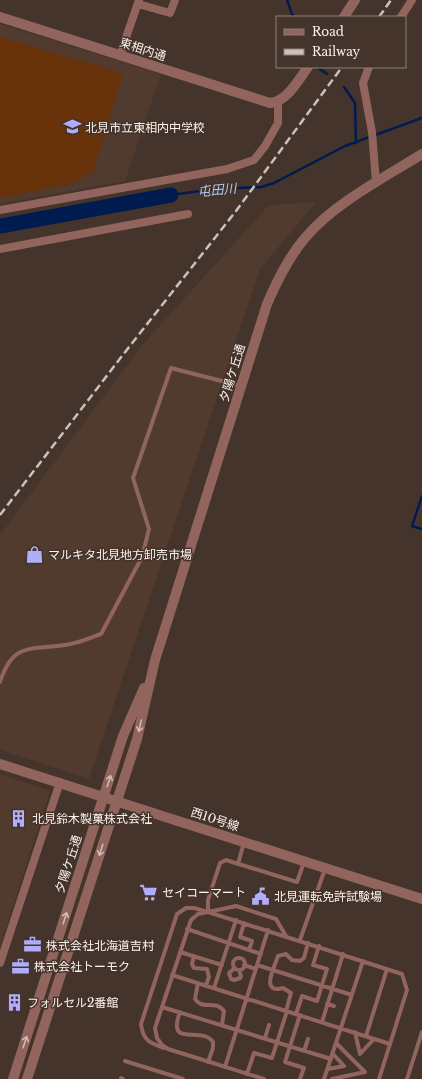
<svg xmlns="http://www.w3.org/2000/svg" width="422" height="1079" viewBox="0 0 422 1079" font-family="'Libre Baskerville','Noto Sans JP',serif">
<rect width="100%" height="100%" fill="#44342b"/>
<path fill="#513b2e" d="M0,24L161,74L125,181L0,204Z
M316,202L260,269L89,779L0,750V535L144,343L269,205Z
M0,774L50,791L0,947Z"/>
<path fill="#68320a" d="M0,37L123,73L94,170L74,183L0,198Z"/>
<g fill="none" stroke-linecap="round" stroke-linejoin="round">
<path stroke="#001b50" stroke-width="2.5" d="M287,0L293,17
M317,67L327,74
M344,87L355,103L356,143
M171,195L215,189L261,187L274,183L345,146L422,118
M422,496L412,526L422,529"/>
<path stroke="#001b50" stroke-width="15" d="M0,226L171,195"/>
<path stroke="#91655e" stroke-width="4" d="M0,682C13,642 30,650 65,645C77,644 90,638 101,634L142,557L149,529L133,478L171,368L241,386
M238,864L244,842
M208,912V900L220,863L226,860L297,882L304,862
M244,923L240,937L252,941L249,950
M187,929L261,954
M300,940L325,869
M180,952L222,965
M194,956L192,964L194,968L207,969L209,977L206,985
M233 964a6 6 0 1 1 12 0a6 6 0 1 1-12 0Z
M244,965L256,969
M257,965L352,995
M235,968L229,973L231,979L234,980L240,978L241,976L239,970
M172,975L390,1044
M198,983L195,999C203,1011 215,999 224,1011L222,1025
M214,988L236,920
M327,1004L334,1006
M162,1007L331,1059
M286,1011L291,993L283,988C260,994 274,968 278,956L286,954L292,960L300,961L304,958L308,943
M180,1012C166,1049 201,1025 213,1042V1048L208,1062
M296,1014L302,996L317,1001L327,969L313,965L319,946
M300,1015L285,1062L304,1068L300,1079
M322,1022L343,954
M355,1032L360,1054L374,1039
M366,1036L387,969
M265,1038L269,1025
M164,1048C149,1043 143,1040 141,1024L177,914L186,908H194L208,912L236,906L276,919L286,936
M304,1051L308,1039
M125,1061L183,1079
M225,1067L268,930
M328,1069L344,1066L333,1054
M247,1074L254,1053L272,1058L287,1011
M121,1078L123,1079
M264,1079L168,1049L162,1045L157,1038L155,1028L191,920L198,914L208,912L402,974L407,990L379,1079
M324,1079L363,961
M332,1079L365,1072L336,1043
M407,1079L422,1032"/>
<path stroke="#91655e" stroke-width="8" d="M138,4L170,13L175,0
M401,17L412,0
M120,55L139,0
M369,67L363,83L372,132L376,182
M0,210L227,169L254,160L265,146L278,123V102
M0,249L188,214
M0,963L60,782"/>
<path stroke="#91655e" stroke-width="10" d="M0,17L270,103C288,101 298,80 308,67
M344,17L355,0
M0,764L422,899
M13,1079L123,736L144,688
M27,1079L137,739L155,660L267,304C277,281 288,258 305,238C333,204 385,177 422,154"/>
<path stroke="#ccc0ba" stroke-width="2.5" stroke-dasharray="8 4" stroke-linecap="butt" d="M379,17L391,0
M0,515L122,356L236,211L342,67"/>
</g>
<defs><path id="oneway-shaft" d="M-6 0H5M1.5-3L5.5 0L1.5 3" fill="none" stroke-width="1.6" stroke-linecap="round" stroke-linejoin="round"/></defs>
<g stroke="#d2bab4">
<use href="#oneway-shaft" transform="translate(140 726) rotate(103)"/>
<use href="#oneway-shaft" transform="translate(109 781) rotate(-72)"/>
<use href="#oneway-shaft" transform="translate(101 850) rotate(108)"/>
<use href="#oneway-shaft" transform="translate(65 918) rotate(-72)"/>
<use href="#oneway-shaft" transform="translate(25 1042) rotate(-72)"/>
</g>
<defs>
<symbol id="school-bare" viewBox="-9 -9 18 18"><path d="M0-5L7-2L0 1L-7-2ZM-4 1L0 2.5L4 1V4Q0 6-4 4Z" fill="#b0aefa" stroke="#44342b" stroke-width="2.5" paint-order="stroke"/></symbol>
<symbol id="shop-bare" viewBox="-9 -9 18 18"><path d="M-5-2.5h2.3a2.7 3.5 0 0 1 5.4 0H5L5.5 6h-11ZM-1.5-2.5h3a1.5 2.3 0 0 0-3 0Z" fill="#b0aefa" stroke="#44342b" stroke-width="2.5" paint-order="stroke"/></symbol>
<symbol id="building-bare" viewBox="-9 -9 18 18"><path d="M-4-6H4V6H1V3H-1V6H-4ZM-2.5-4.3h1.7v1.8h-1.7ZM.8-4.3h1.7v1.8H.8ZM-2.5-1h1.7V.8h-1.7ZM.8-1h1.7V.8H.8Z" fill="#b0aefa" stroke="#44342b" stroke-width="2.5" paint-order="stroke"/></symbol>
<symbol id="supermarket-bare" viewBox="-9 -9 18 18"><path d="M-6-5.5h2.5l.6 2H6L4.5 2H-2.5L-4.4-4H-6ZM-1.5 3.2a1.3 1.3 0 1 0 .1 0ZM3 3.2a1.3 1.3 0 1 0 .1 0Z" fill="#b0aefa" stroke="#44342b" stroke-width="2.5" paint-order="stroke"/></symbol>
<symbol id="civic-bare" viewBox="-9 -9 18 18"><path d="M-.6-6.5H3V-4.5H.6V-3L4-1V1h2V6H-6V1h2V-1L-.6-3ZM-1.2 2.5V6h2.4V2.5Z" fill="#b0aefa" stroke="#44342b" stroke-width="2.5" paint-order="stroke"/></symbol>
<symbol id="office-bare" viewBox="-9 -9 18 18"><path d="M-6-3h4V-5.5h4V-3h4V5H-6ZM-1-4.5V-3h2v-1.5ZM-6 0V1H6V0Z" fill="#b0aefa" stroke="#44342b" stroke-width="2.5" paint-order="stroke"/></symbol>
</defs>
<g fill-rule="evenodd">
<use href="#school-bare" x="60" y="114" width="25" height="25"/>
<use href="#shop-bare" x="22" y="542" width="25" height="25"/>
<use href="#building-bare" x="6" y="806" width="25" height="25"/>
<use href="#supermarket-bare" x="136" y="880" width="25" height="25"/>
<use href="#civic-bare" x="248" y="884" width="25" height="25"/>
<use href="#office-bare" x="20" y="932" width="25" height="25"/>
<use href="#office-bare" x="8" y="954" width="25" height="25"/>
<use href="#building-bare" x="2" y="990" width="25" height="25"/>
</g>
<g text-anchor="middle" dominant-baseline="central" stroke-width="3" stroke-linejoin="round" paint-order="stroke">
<g font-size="12" fill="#fdf3ed" stroke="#44342b">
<text transform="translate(143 49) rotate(18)">東相内通</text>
<text transform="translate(232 373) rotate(-73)">夕陽ケ丘通</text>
<text transform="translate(215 819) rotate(18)">西10号線</text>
<text transform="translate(68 864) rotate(-72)">夕陽ケ丘通</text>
</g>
<g font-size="12" fill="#fdf3ed" stroke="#44342b" text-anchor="start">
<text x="85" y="127">北見市立東相内中学校</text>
<text x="48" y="554">マルキタ北見地方卸売市場</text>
<text x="32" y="818">北見鈴木製菓株式会社</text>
<text x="162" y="892">セイコーマート</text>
<text x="274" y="896">北見運転免許試験場</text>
<text x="46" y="945">株式会社北海道吉村</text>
<text x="34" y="966">株式会社トーモク</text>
<text x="27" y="1002">フォルセル2番館</text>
</g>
<g font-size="13" font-style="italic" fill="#b0caf3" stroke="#44342b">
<text transform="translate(217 190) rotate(-5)">屯田川</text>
</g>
</g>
<rect x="276" y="16" width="130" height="52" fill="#44342b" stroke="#8e8079"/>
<rect x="284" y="29" width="20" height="6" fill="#91655e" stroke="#8e8079"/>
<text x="312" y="36" font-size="12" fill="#fdf3ed">Road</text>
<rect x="284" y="49" width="20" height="6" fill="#ccc0ba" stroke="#8e8079"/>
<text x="312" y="56" font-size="12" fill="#fdf3ed">Railway</text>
</svg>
